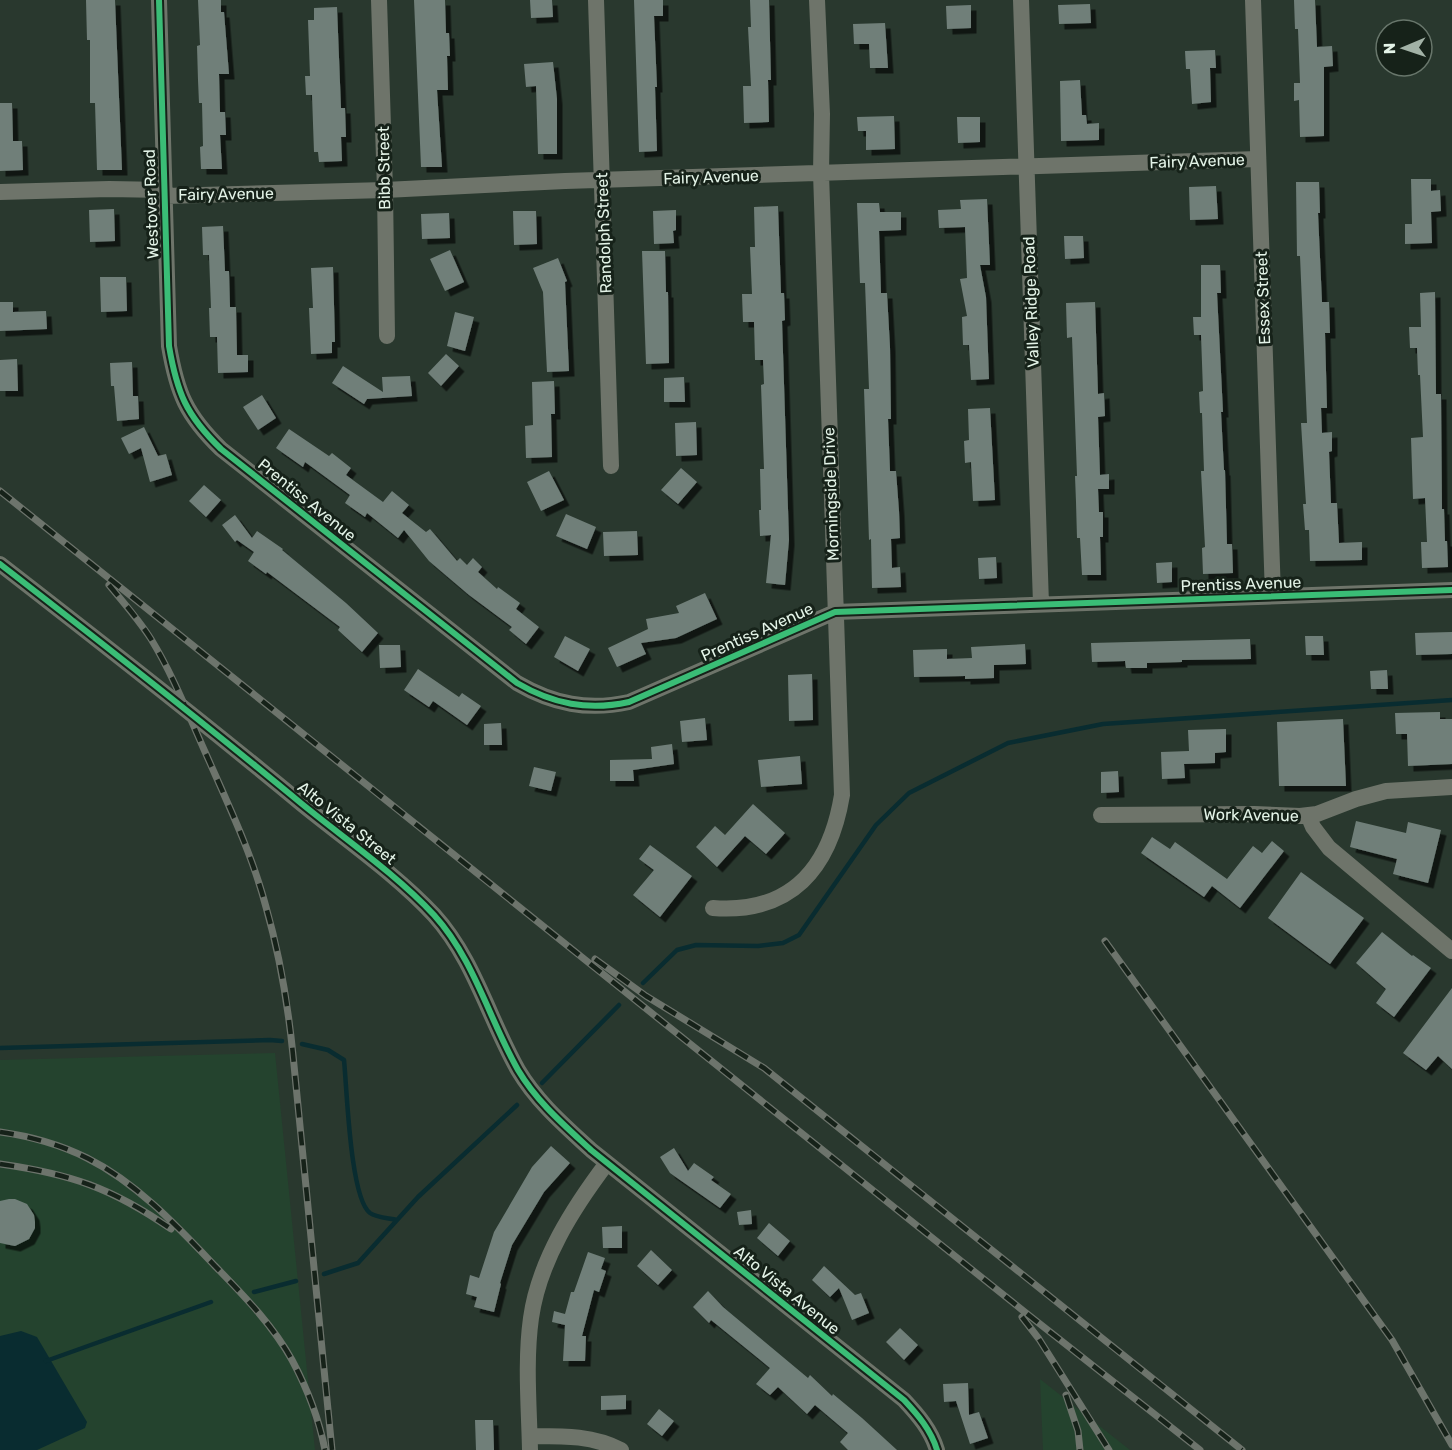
<svg xmlns="http://www.w3.org/2000/svg" width="1452" height="1450" viewBox="0 0 1452 1450" font-family="Rubik,sans-serif">
<defs>
<filter id="shadow"><feDropShadow dx="5.5" dy="5.5" stdDeviation="0" flood-color="#0009"/></filter>
</defs>
<rect width="100%" height="100%" fill="#29382e"/>
<path fill="#24432e" d="M275,1053L315,1450H0V1060Z
M1040,1379L1130,1450H1043Z"/>
<path fill="#092c30" d="M21,1331L37,1337L87,1422L85,1428L37,1450H0V1336Z"/>
<g fill="none" stroke-linecap="round" stroke-linejoin="round">
<path stroke="#092c30" stroke-width="4.5" d="M643,983L677,950L696,945L758,946L783,943L799,935L876,825L909,793L1008,743L1103,724L1452,700
M302,1044L328,1050L344,1060C347,1089 350,1198 370,1213C377,1218 389,1218 397,1220
M0,1048L270,1040L282,1041
M542,1083L619,1005
M324,1274L358,1263L418,1197L517,1105
M254,1292L296,1281
M46,1361L211,1302"/>
</g>
<path fill="#707f79" filter="url(#shadow)" d="M86,0H115L122,170H97L95,103H90V40H87Z
M198,0H221V12H224L229,74H219L220,112H225L226,135H220L222,169H201L200,147L203,146L202,103H199L198,80L197,46L200,45Z
M414,0H445L446,33H449L450,56H447L448,90H437L442,167H421Z
M530,0H552L553,17L531,18Z
M634,0H663V16H654L657,87H655L657,151L639,152Z
M750,0H769L771,80H768L769,122L744,123L743,86H751L748,27H751Z
M1294,0H1315L1317,47L1332,46L1333,66L1324,67V136L1300,137L1299,100L1294,101V83H1300L1298,29H1295Z
M1090,4L1091,23L1059,24L1058,5Z
M971,5V28L947,29L946,6Z
M337,7L341,108H345L346,137H341L342,161L319,162L318,152H314L312,95H306L305,76H310L308,20H314V8Z
M885,23L888,68H870L869,44H854L853,24Z
M1215,50L1216,68H1210L1211,102L1192,104L1190,69H1186L1185,51Z
M553,62L557,99V154H538L536,86L526,87L524,64Z
M1080,80L1082,115H1086L1087,124L1099,123V140L1061,141L1060,81Z
M0,103H12L13,141H22L23,170L0,171Z
M894,116L895,149L866,150V131H858L857,117Z
M957,117H980V142L958,143Z
M1411,179H1431V191L1440,190L1441,211L1431,212L1432,243L1405,244V224H1412Z
M1296,182H1319L1320,213H1318L1322,302H1329L1330,333H1325L1327,408H1321L1322,433L1332,432V451L1329,452L1331,503H1337L1339,543L1362,542V560L1310,561L1309,530H1305L1303,504H1306L1301,423H1307L1300,256H1297Z
M1216,186L1218,219L1190,220L1189,187Z
M987,199L990,265H980L986,297L989,379L971,380L969,345H963L962,317L967,316L960,279L967,278L965,227L939,228L938,210L961,209L960,200Z
M857,203H879L880,212H901V230L879,231L881,293H887L890,347L891,419H888L890,471H896L899,511L900,538L891,539L892,568L900,567L901,587L872,588L871,539L869,540L864,389H869L865,283H860Z
M778,206L781,293H784L785,320L782,321L789,540L785,585L766,583L771,535L760,536L759,510H761L760,469H764L761,385L764,384L763,360H755L754,322H743L742,294H752L750,247H755L754,207Z
M114,209L115,241L90,242L89,210Z
M676,210V230L673,231L674,243L654,244L653,211Z
M513,211H536L537,244L514,245Z
M449,213L450,238L422,239L421,214Z
M223,226L225,271H229L230,307H236L237,355H248V372L218,373L217,337H210L209,308H211L209,255H203L202,227Z
M1064,236H1083L1084,258L1065,259Z
M450,250L464,282L445,291L430,259Z
M642,251H665L666,292H668L669,363L646,364Z
M558,258L567,281L565,282L569,371L547,372L543,292L533,268Z
M1201,265H1220L1221,293H1217L1223,412H1221L1224,470H1225L1227,544H1232L1233,573L1203,574L1202,548L1205,547L1201,471H1204L1202,413H1200L1199,392L1203,391L1201,335H1194L1193,317H1201Z
M333,267L335,342H332V353L311,354L309,308H313L311,268Z
M100,277H126L127,311L101,312Z
M1435,292L1436,394H1441L1442,509H1444L1445,541H1447L1448,567L1422,568L1421,542H1427L1425,498L1413,499L1411,438L1423,437L1420,375H1418L1417,348H1410L1409,327H1421L1420,293Z
M0,302H13V312L46,311L47,329L0,331Z
M1095,302L1098,394L1104,393L1105,416L1098,417L1100,475L1109,474V489H1098L1099,512H1103V537H1100L1101,575H1082L1080,538H1077L1076,502L1075,476H1077L1072,337L1067,338L1066,303Z
M455,312L474,317L465,351L447,346Z
M446,354L459,366L441,386L428,373Z
M17,359L18,391H0V360Z
M132,362L133,396H138L139,419L117,421L114,386H111L110,363Z
M343,366L383,392L382,377L410,376L412,396L367,399L364,404L332,383Z
M684,377L685,402H664V378Z
M554,381L555,414H551L552,457L526,458L525,426L533,425L532,382Z
M262,395L276,418L258,430L243,407Z
M990,408L995,500L973,501L971,462L965,463L964,441L969,440L968,409Z
M696,422L697,455L676,456L675,423Z
M144,427L158,456L166,454L172,475L150,482L141,448L129,454L121,438Z
M289,429L329,456L332,453L351,468L346,475L383,502L392,491L409,505L402,513L426,532L430,529L457,561L460,558L467,565L473,558L482,567L478,572L497,589L498,587L520,603L516,609L539,627L526,644L509,630L512,627L469,595L429,561L404,530L398,538L367,513L365,517L345,503L350,495L305,462L303,467L276,448Z
M681,468L697,482L678,504L661,490Z
M549,471L564,500L541,511L527,482Z
M204,485L221,500L206,517L189,501Z
M566,514L596,527L587,549L556,536Z
M235,515L252,538L257,531L283,549L282,550L346,603L378,633L362,652L338,630L340,627L267,572L266,574L248,561L254,552L237,540L235,542L222,525Z
M637,531L638,555L604,556L603,532Z
M996,557L997,578L979,579L978,558Z
M1172,562V582L1157,583L1156,563Z
M705,593L717,619L676,638L641,643L646,654L617,667L608,648L648,629L646,619L679,613L676,606Z
M1452,632V654L1416,655L1415,633Z
M565,636L590,649L578,671L554,657Z
M1305,636H1323L1324,655H1306Z
M1250,639L1251,659L1182,660V662L1147,663V668H1126L1125,661L1092,662L1091,643Z
M1025,644L1026,664L994,665V678L965,679V676L914,677L913,650L947,649V659L972,658L971,647Z
M379,645H400L401,667L380,668Z
M418,669L459,697L462,693L481,706L467,725L433,701L429,707L404,690Z
M1387,670L1388,689H1371L1370,671Z
M812,674L813,720L789,721L788,675Z
M1440,712V719H1452V764L1408,766L1407,734H1396L1395,713Z
M705,718L707,740L682,742L680,721Z
M1343,719L1346,786H1279L1277,722Z
M501,723L502,745H484V724Z
M1226,729V752L1215,753V763L1184,764L1185,778L1162,779L1161,752L1189,751L1188,730Z
M672,744L674,764L633,770L634,781H610V760L652,759L651,747Z
M800,756L802,784L761,787L758,760Z
M534,767L556,772L551,791L529,786Z
M1118,771L1119,792L1101,793V772Z
M753,804L785,833L766,854L745,836L717,867L696,847L715,826L725,835Z
M1356,821L1406,833L1408,822L1441,830L1428,883L1393,874L1397,859L1350,847Z
M1152,837L1170,849L1175,842L1227,879L1253,846L1262,853L1272,841L1284,851L1240,908L1212,886L1204,897L1141,853Z
M650,845L692,876L660,917L633,895L654,870L639,859Z
M1301,872L1364,918L1330,964L1268,918Z
M1382,932L1412,956L1413,955L1431,968L1394,1017L1376,1003L1386,989L1356,963Z
M1452,988V1069L1438,1056L1426,1070L1403,1053Z
M551,1146L570,1163L544,1192L512,1245L500,1283L501,1284L494,1312L474,1307L477,1297L466,1294L470,1275L479,1278L494,1232L532,1167Z
M674,1148L688,1171L694,1163L714,1177L711,1180L731,1194L720,1208L670,1173L660,1157Z
M9,1199H15L27,1204L34,1215L35,1222V1228L29,1239L15,1246L0,1243V1201Z
M751,1210L752,1224L739,1225L737,1212Z
M769,1223L790,1241L778,1256L757,1238Z
M622,1226V1248H603L602,1227Z
M651,1250L672,1270L658,1285L637,1266Z
M588,1252L605,1258L601,1269L606,1271L599,1292L594,1290L582,1336H586L585,1361H563L565,1325L552,1322L554,1311L565,1314L571,1292H574Z
M824,1266L855,1295L861,1293L869,1313L852,1320L839,1288L830,1297L812,1280Z
M708,1291L723,1307L808,1378L810,1375L832,1396L833,1394L862,1418L897,1450H848L840,1442L848,1433L815,1405L807,1414L778,1387L770,1395L756,1384L770,1368L711,1320L709,1323L693,1307Z
M900,1328L918,1345L904,1360L886,1342Z
M968,1383L969,1415L979,1412L988,1438L970,1444L956,1401L944,1402L943,1384Z
M626,1395V1409L601,1410V1396Z
M659,1409L674,1421L662,1436L647,1424Z
M475,1420H493L494,1450H476Z"/>
<g fill="none" stroke-linecap="round" stroke-linejoin="round">
<path stroke="#6e746a" stroke-width="16" d="M159,0L169,346C177,393 186,415 221,449L517,683C553,704 588,711 629,702L835,612L1452,590
M379,0L385,190L387,336
M596,0L611,466
M1021,0L1041,604
M1253,0L1273,596
M0,192L109,189L165,190
M165,196L385,190L565,181L1258,159
M0,564C102,643 203,722 302,804C345,839 397,875 434,915C474,959 489,1019 518,1070C537,1102 564,1125 591,1150L904,1400C918,1415 931,1430 937,1450
M1101,815L1254,814L1300,816L1317,814L1356,799L1386,791L1452,787
M1308,815L1313,827L1329,848L1452,951
M713,908C791,914 830,868 842,795L821,173L822,114L817,0
M530,1436C561,1436 592,1435 621,1450
M530,1450C529,1406 525,1361 531,1318C539,1261 573,1208 607,1163"/>
<defs>
<path id="rail" d="M0,491L1026,1313L1200,1450
M109,585C124,603 139,620 151,639C173,675 189,716 206,754C228,804 252,854 266,907C280,956 288,1005 293,1055L332,1450
M1105,941L1392,1340L1452,1445
M595,959L646,996L764,1068L1242,1450
M0,1132C29,1136 61,1145 87,1158C137,1183 177,1226 215,1266C243,1295 272,1324 292,1360C307,1388 319,1419 325,1450
M0,1164C71,1174 112,1188 171,1229
M1022,1317L1039,1339L1109,1450
M1066,1395L1078,1431L1080,1450"/>
</defs>
<use href="#rail" stroke="#6d746c" stroke-width="7"/>
<use href="#rail" stroke="#162219" stroke-width="4.5" stroke-dasharray="14" stroke-linecap="butt"/>
<defs>
<path id="cycleway" d="M159,0L169,346C177,393 186,415 221,449L517,683C553,704 588,711 629,702L835,612L1452,590
M0,564C102,643 203,722 302,804C345,839 397,875 434,915C474,959 489,1019 518,1070C537,1102 564,1125 591,1150L904,1400C918,1415 931,1430 937,1450"/>
</defs>
<use href="#cycleway" stroke="#162219" stroke-width="10"/>
<use href="#cycleway" stroke="#3abd76" stroke-width="6"/>
</g>
<g text-anchor="middle" dominant-baseline="central" stroke-width="6" stroke-linejoin="round" paint-order="stroke">
<g font-size="16" fill="#e3f3e7" stroke="#162219">
<text transform="translate(1197 161) rotate(-2)">Fairy Avenue</text>
<text transform="translate(384 168) rotate(-91)">Bibb Street</text>
<text transform="translate(711 177) rotate(-2)">Fairy Avenue</text>
<text transform="translate(226 194) rotate(-1)">Fairy Avenue</text>
<text transform="translate(151 204) rotate(-92)">Westover Road</text>
<text transform="translate(604 233) rotate(-92)">Randolph Street</text>
<text transform="translate(1263 298) rotate(-92)">Essex Street</text>
<text transform="translate(1031 302) rotate(-92)">Valley Ridge Road</text>
<text transform="translate(831 494) rotate(-92)">Morningside Drive</text>
<text transform="translate(307 500) rotate(39)">Prentiss Avenue</text>
<text transform="translate(1241 584) rotate(-2)">Prentiss Avenue</text>
<text transform="translate(757 632) rotate(-24)">Prentiss Avenue</text>
<text transform="translate(1251 815) rotate(1)">Work Avenue</text>
<text transform="translate(347 823) rotate(39)">Alto Vista Street</text>
<text transform="translate(787 1290) rotate(39)">Alto Vista Avenue</text>
</g>
</g>
<g transform="translate(1404 48) rotate(268)"><circle r="28" fill="#162219" stroke="#68766b" stroke-width="1.5"/>
<path d="M0-4.5L10 22L0 15L-10 22Z" fill="#a2b2a6"/>
<text y="-9" font-size="16" font-weight="bold" text-anchor="middle" fill="#e3f3e7">N</text>
</g>
</svg>
